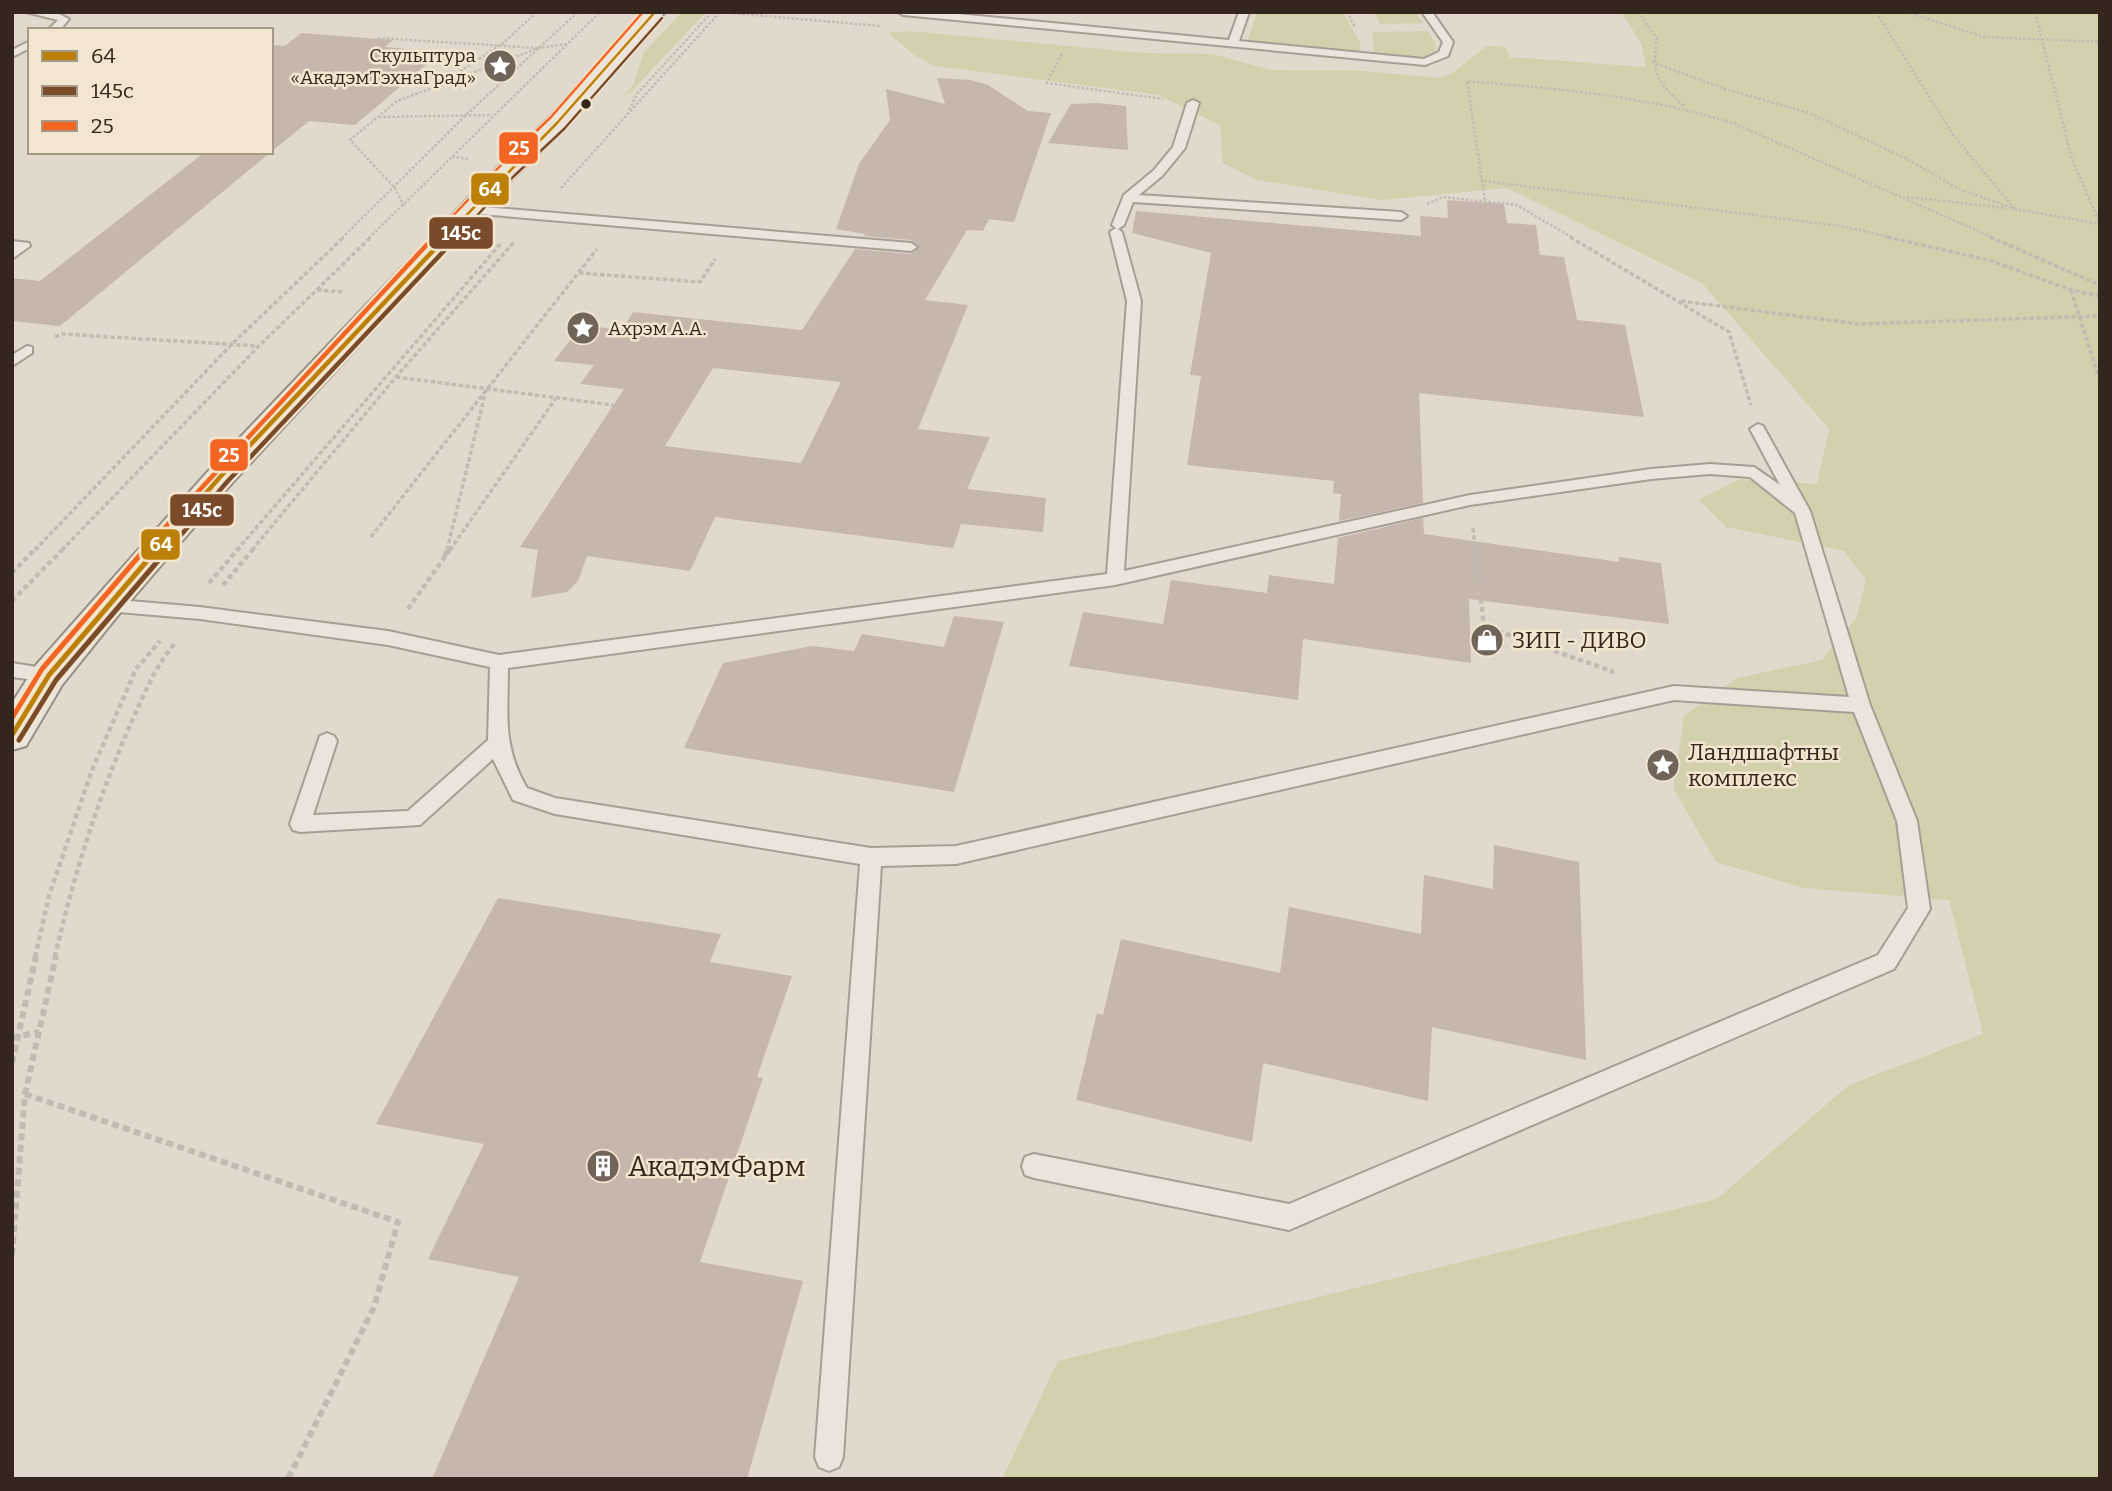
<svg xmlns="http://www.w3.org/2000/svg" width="2112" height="1491" viewBox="0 0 2112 1491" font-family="Bitter,serif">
<rect width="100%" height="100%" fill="#e1d9cb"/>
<path fill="#d3d0ae" d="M682,12H706L631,92L623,97L634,83L644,52Z
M1257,12H1343L1360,42V53L1247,43Z
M1374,12H1416L1423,23L1380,24Z
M1621,12H2100V1479H1002L1058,1361L1717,1199L1849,1085L1983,1034L1949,900L1804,888L1716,862L1673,788L1684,716L1737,678L1822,660L1856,619L1866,580L1844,551L1726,527L1699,500L1740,479L1817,484L1829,429L1702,283L1507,188L1382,200L1257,180L1223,163L1220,125L1158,95L935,66L914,55L889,33L909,31L1143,53L1212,54L1271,70L1363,71L1440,78L1451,74L1487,46L1505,47L1509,57L1646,67L1641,43Z
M1428,31L1437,46L1431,56L1420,58L1374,53L1372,32Z"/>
<path fill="#c5b7ac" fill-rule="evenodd" d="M301,33L393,40L385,47L441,52L355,125L309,121L271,152V45L285,46Z
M937,78L971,80L988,85L1028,111L1051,113L1014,222L989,219L983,231L967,230L925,300L968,305L918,429L990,437L967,489L1046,498L1043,532L961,524L953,548L715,517L690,571L587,556L578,581L567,592L531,598L538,550L520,547L624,389L580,384L594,365L554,361L582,325L622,330L633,312L802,330L855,249L911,254L918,249V245L911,240L864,236L865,234L836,229L859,164L890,120L886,89L945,104ZM713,368L841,382L801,463L665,446Z
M1097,103L1126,106L1128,150L1048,143L1071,104Z
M205,152H271L60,326L12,321V278L40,281Z
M1447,200L1504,204L1507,223L1536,225L1540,255L1564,257L1577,320L1625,325L1644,417L1419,393L1423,503L1339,521L1341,494L1333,493L1334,481L1187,465L1201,376L1190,375L1211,253L1132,233L1136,211L1421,236L1420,216L1448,218Z
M1423,518L1424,534L1619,562V557L1661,563L1669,624L1469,599L1471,663L1303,639L1298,700L1069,666L1083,612L1163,624L1171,580L1267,593L1269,575L1334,584L1338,538Z
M954,616L1004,622L954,792L684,748L723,663L812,646L854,651L862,634L944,647Z
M1494,845L1579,862L1586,1060L1432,1027L1428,1101L1263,1063L1252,1142L1076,1100L1097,1013L1103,1015L1121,939L1280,973L1289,907L1421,934L1424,875L1493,889Z
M498,898L721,934L710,962L792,976L757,1077L763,1078L700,1262L803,1281L747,1479H432L519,1277L428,1259L484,1144L376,1124Z"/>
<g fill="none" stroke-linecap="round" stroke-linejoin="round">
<defs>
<path id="service" d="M26,12H55L69,19L60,30H48L58,20Z
M898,12H937L1229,40L1239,12H1249L1239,41L1424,59L1439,52L1443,42L1422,12H1432L1453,42L1448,56L1425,65L903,15Z
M30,41V48L12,57V50Z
M1193,100L1199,103L1185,148L1162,176L1139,195L1401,212L1407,216L1401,220L1133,202L1124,225L1118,229L1122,232L1141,301L1124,571L1470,495L1651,469L1710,464L1754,467L1780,485L1750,429L1758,424L1763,426L1810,511L1870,705L1917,821L1930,909L1894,969L1289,1230L1034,1178L1025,1175L1022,1166L1025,1157L1034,1154L1289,1204L1878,955L1908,908L1897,821L1854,712L1674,700L956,864L881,866L843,1457L839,1467L829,1471L819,1467L815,1457L860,864L555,814L513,800L493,759L420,825L300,832L293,830L290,824L320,736L327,733L334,736L337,741L313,815L408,811L488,740L490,667L388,645L200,619L107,611L101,609L98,605L101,601L107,599L200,607L388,631L499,655L1107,574L1127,301L1110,232L1116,228L1112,225L1124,195L1154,170L1173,147L1187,103ZM1710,474L1750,477L1795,513L1849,697L1674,686L956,846L871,848L555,798L527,788C502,746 508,715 508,668L1115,585L1470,505L1651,479Z
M472,206L911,243L917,247L911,251L468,213L466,210Z
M12,241L29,243L30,246L12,259Z
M27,346L32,347V353L12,366V355Z
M12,663L55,670L58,675L55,680L49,682L12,677Z"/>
<path id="secondary" d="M644,12H665L565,128L516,175L232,483L119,614L62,685L26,746L12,750V703L36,665L210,469L500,165L549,118Z"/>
</defs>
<use href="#service" stroke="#a69e94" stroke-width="4"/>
<use href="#secondary" stroke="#968e84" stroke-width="4"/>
<path stroke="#c2bbb3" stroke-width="2.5" stroke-dasharray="2.5 2" stroke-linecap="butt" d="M720,12L880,26
M1347,12L1355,27
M1638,12L1657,38C1651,75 1658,83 1685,107
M1876,12L1954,136L2014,208
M1906,12L1985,37L2100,42
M2035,12L2072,159L2100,224
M378,38L538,48
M1062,54L1047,83L1163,99
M1652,62L1725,89L1809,113L1905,158L1961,190L2015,209
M445,81L502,44L537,12
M629,110L637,94L712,12
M379,117L492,115
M452,157L470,159
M1484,181L1841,226L1894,238
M561,188L720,12
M1907,197L2006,208
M1485,200L1467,81C1558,89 1648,96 1735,124L1994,238
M1427,204L1443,197L1517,205L1573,238
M404,206L395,188L350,140L397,101L539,48L567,44
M2014,209L2100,224
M342,238L467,114L578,12
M369,238L600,12"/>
<path stroke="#c2bbb3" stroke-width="3.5" stroke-dasharray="4.5 2.5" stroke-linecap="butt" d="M1570,237L1729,332L1751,405
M1887,237L1992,261L2071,290L2100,296
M1990,237L2100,285
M579,273L700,282L715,259
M317,290L344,292
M2071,290L2100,381
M1681,301L1859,324L2100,316
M55,337L62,334L258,346
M396,377L613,405
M1473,528L1475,550
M371,537L597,249
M35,550L232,344L344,237
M62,550L259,346L371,237
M237,550L502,242
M252,550L396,377L514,242
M447,550L485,394
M450,550L556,398"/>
<path stroke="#c2bbb3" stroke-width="4.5" stroke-dasharray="5 3.5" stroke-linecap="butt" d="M1475,548L1484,626L1614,672
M445,556L447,548
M12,573L36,548
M209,583L239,548
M223,585L254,548
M12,601L64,548
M408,609L451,548
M35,957L49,896L92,770L136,669L160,641
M55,957C73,877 98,798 131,723C144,694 155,667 175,643"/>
<path stroke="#c2bbb3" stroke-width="6" stroke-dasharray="7 4.5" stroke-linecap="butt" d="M12,1038L39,1032
M12,1063L36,956
M25,1094L398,1222L374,1307L288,1479
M12,1255L25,1094L56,956"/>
<use href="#service" fill="#eae4dc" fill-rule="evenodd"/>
<use href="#secondary" fill="#eae4dc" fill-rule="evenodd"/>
<defs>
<path id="bus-1-far2" d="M444,238L557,123L655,12"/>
<path id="bus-1-far1" d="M156,550L221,476L446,237"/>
<path id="bus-1" d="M12,735L49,675L158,548"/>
<path id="bus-2-far2" d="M456,238L514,176L564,129L662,18"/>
<path id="bus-2-far1" d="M168,550L227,482L457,237"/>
<path id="bus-2" d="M19,740L56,680L169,548"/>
<path id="bus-3-far2" d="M432,238L502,164L551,117L643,12"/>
<path id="bus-3-far1" d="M144,550L434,237"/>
<path id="bus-3" d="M12,718L42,669L146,548"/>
</defs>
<use href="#bus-1-far2" stroke="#f3e6d0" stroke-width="5"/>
<use href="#bus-1-far1" stroke="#f3e6d0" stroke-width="9"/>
<use href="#bus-1" stroke="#f3e6d0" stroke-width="10"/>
<use href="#bus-2-far2" stroke="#f3e6d0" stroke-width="5"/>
<use href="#bus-2-far1" stroke="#f3e6d0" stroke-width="9"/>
<use href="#bus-2" stroke="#f3e6d0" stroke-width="10"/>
<use href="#bus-3-far2" stroke="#f3e6d0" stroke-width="5"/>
<use href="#bus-3-far1" stroke="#f3e6d0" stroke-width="9"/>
<use href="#bus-3" stroke="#f3e6d0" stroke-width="10"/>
<use href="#bus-1-far2" stroke="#bc8009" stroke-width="2.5"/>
<use href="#bus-1-far1" stroke="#bc8009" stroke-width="4.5"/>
<use href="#bus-1" stroke="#bc8009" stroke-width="5"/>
<use href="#bus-2-far2" stroke="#7a4b2a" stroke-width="2.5"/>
<use href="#bus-2-far1" stroke="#7a4b2a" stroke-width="4.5"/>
<use href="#bus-2" stroke="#7a4b2a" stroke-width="5"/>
<use href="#bus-3-far2" stroke="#f26522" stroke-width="2.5"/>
<use href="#bus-3-far1" stroke="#f26522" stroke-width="4.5"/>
<use href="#bus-3" stroke="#f26522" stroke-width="5"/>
</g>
<defs>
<symbol id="sight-disc" viewBox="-11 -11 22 22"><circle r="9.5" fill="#71655a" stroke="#f3e6d0"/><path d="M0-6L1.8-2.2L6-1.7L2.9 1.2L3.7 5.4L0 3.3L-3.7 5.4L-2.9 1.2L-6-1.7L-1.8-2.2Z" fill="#fff"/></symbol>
<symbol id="shop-disc" viewBox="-11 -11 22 22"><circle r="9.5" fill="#71655a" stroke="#f3e6d0"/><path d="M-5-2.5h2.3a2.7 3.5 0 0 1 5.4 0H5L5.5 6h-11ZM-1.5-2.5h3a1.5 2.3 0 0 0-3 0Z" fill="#fff"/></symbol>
<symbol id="building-disc" viewBox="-11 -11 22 22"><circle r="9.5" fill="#71655a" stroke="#f3e6d0"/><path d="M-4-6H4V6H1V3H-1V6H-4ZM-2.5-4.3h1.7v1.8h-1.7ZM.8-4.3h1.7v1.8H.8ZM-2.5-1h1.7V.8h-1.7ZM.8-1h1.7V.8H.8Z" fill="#fff"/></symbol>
</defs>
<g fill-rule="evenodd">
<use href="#sight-disc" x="481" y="47" width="38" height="38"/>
<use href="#sight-disc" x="564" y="309" width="38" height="38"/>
<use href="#shop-disc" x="1468" y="621" width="38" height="38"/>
<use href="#sight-disc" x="1644" y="746" width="38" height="38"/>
<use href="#building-disc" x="584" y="1147" width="38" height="38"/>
</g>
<circle fill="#34261d" stroke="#f3e6d0" stroke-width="2.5" cx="586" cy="104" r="6"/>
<g text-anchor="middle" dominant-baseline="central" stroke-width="5" stroke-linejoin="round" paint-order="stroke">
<g font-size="19" fill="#34261d" stroke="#f3e6d0" text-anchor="end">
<text x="476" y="55">Скульптура<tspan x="476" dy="22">«АкадэмТэхнаГрад»</tspan></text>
<text x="608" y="328" text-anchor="start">Ахрэм А.А.</text>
</g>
<g font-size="23" fill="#34261d" stroke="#f3e6d0" text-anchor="start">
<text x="1512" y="640">ЗИП - ДИВО</text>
<text x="1688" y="752">Ландшафтны<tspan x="1688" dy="26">комплекс</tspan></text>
</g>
<g font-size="28" fill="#34261d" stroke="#f3e6d0" text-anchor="start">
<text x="628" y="1166">АкадэмФарм</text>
</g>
</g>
<g stroke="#f3e6d0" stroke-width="2.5">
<rect x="498" y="131" width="41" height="34" rx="7" fill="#f26522"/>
<rect x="470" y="172" width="40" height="34" rx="7" fill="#bc8009"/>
<rect x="428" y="216" width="66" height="34" rx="7" fill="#7a4b2a"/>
<rect x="209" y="438" width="40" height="34" rx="7" fill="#f26522"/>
<rect x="169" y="493" width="66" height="34" rx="7" fill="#7a4b2a"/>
<rect x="140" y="528" width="41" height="33" rx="7" fill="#bc8009"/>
</g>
<g font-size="19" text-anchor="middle" font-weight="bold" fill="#fff">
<text x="519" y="155">25</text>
<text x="490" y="196">64</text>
<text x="461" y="240">145с</text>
<text x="229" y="462">25</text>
<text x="202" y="517">145с</text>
<text x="161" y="551">64</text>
</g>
<rect width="2112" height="1491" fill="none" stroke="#34261d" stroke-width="28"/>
<rect x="28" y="28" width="245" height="126" fill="#f3e6d0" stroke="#a79988" stroke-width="2"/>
<rect x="42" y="51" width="35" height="10" fill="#bc8009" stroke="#a79988" stroke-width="2"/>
<text x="91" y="63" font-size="21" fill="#34261d">64</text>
<rect x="42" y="86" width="35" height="10" fill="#7a4b2a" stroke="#a79988" stroke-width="2"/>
<text x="91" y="98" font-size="21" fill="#34261d">145с</text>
<rect x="42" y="121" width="35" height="10" fill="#f26522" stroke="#a79988" stroke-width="2"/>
<text x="91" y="133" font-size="21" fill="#34261d">25</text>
</svg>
